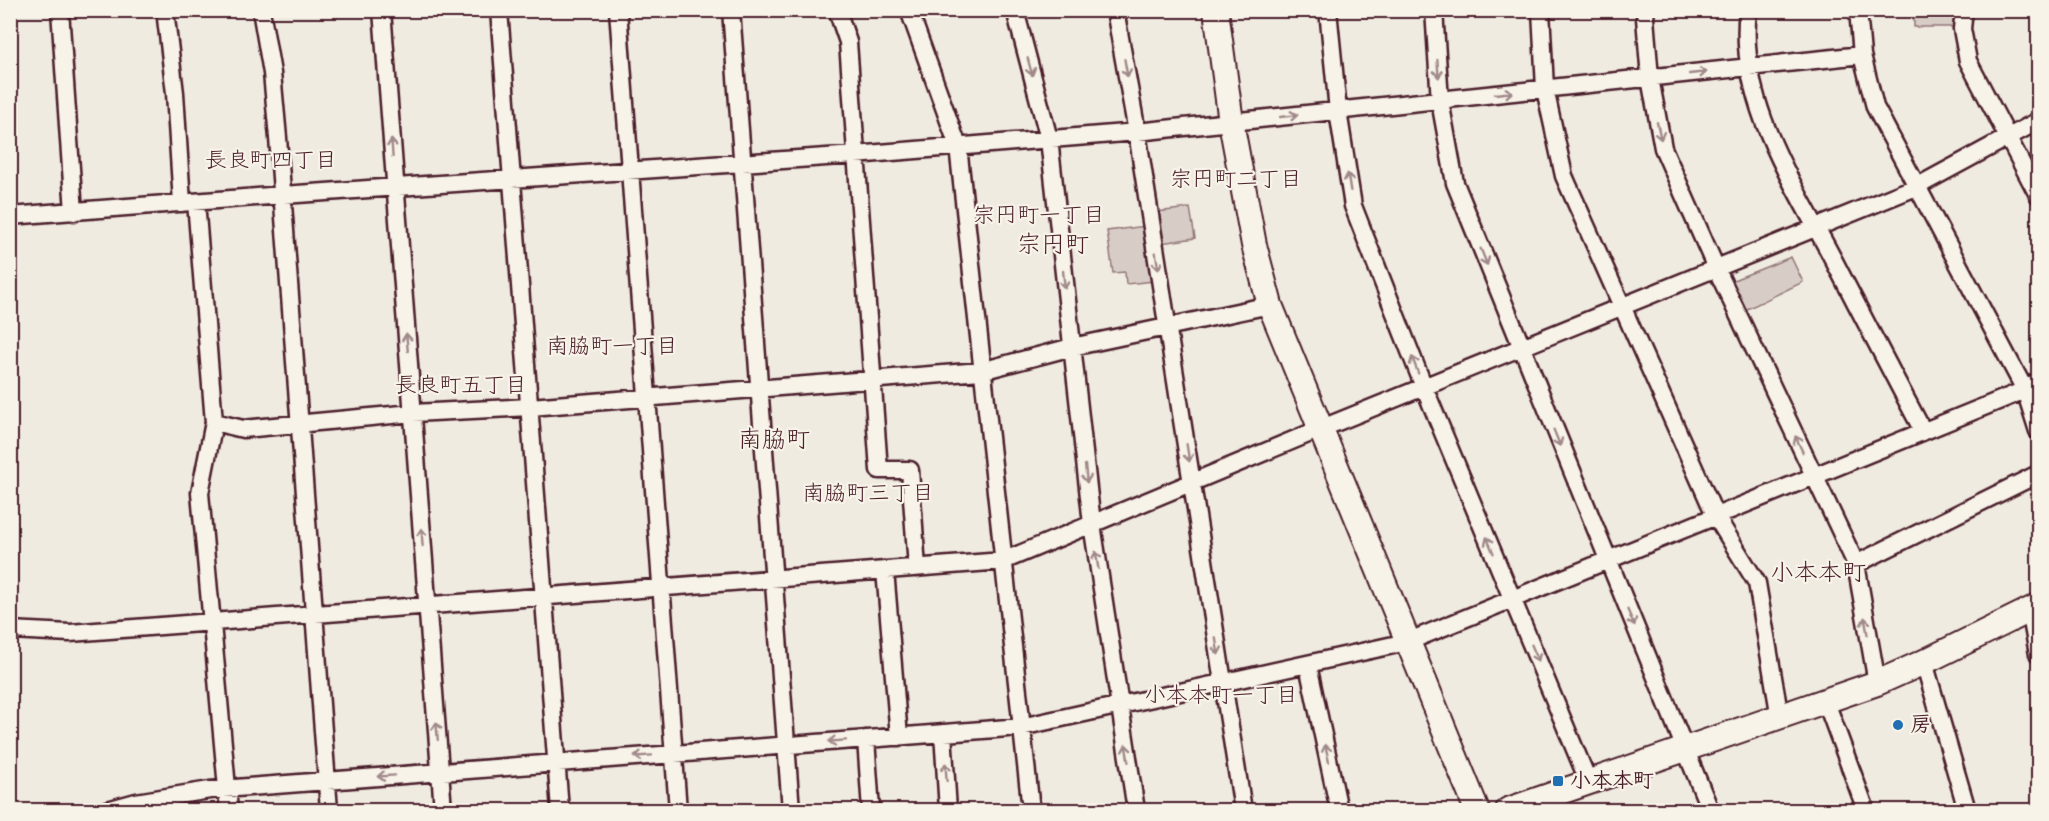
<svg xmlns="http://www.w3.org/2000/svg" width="2049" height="821" viewBox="0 0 2049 821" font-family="Mynerve,'Klee One',sans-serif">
<rect width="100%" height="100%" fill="#f0ebe0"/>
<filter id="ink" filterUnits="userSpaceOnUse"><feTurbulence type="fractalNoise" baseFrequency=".0167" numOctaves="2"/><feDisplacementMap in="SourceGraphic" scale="12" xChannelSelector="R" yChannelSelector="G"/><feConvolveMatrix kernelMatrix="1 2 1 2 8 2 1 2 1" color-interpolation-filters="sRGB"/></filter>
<g filter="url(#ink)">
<path fill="#d8cdc6" stroke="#917678" stroke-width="1.5" d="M1914,11H1958L1956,27H1914Z
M1190,208L1195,238L1161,243L1156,212Z
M1146,226L1154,281L1126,284L1125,272L1113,273L1107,231Z
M1791,257L1803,282L1745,310L1731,281Z"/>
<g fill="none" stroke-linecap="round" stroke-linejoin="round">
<defs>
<path id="street" d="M60,10L74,212
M165,10L175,93L182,203
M261,10L272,73L278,138L329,810
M382,10L443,810
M499,10L560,810
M618,10L678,810
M731,10L791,810
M837,10L848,42L879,470H910L917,568
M909,10L958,146L1031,810
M1015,10L1049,139L1092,524L1136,810
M1115,10L1137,132L1243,810
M1328,10L1338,111L1353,206L1424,387L1589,783
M1434,10L1440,101L1455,183L1710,810
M1541,10L1545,89L1564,176L1715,515L1757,583L1780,718
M1646,10L1645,18L1650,78L1663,148L1716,268L1856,564L1877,683
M1748,10C1737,100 1792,181 1832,257C1862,315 1892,373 1923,431
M1858,10L1862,55L1875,107L2025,390L2038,431
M1964,10L1962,29L1968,61L2038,195
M196,202L214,422L200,493L229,810
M10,216L283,195L855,155L1137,132L1862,55
M214,422L243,429L413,413L530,407L981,371L1072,347L1270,305
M1856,564L2038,474
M885,570L899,737
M2030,610L2038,654
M10,630L70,633L1003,561L1320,429L1916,187L2038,121
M1924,662L1967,810
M1308,665L1339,810
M1826,702L1866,810
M943,733L948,810
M866,739L871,810
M107,810L136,802L210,790L1021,727L1407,642L2025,390L2038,381"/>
<path id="secondary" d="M1216,10L1231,122L1254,245L1270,305L1477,810
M1508,810L1877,683L1924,662L2038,606"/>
</defs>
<use href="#street" stroke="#4a1f2b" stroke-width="21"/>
<use href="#secondary" stroke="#4a1f2b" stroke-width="28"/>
<use href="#street" stroke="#f7f3e8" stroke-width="16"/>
<use href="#secondary" stroke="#f7f3e8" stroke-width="24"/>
</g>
<defs><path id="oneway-shaft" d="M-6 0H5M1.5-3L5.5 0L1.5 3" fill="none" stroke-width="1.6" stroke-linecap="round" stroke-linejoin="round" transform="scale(1.5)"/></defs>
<g stroke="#a0898a">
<use href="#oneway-shaft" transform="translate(1030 67) rotate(75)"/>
<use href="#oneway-shaft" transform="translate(1126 68) rotate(80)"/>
<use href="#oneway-shaft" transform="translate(1438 69) rotate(86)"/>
<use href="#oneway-shaft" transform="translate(1698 73) rotate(-6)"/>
<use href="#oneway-shaft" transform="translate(1504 93) rotate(-6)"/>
<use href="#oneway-shaft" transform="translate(1289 116) rotate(-6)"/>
<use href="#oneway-shaft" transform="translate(1659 131) rotate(77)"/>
<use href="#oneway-shaft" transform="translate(392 148) rotate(-94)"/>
<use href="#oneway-shaft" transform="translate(1349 182) rotate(-99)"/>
<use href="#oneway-shaft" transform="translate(1484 257) rotate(68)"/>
<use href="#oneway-shaft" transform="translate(1157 261) rotate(81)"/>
<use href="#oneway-shaft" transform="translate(1064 280) rotate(84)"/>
<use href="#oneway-shaft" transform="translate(407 342) rotate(-95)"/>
<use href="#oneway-shaft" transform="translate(1415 365) rotate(-111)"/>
<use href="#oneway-shaft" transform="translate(1557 438) rotate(68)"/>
<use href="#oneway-shaft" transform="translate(1799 444) rotate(-115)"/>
<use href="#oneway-shaft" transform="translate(1188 453) rotate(81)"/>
<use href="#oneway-shaft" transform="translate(1086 474) rotate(84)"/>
<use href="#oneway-shaft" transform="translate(422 537) rotate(-94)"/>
<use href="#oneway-shaft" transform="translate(1490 545) rotate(-113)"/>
<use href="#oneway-shaft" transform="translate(1097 560) rotate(-99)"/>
<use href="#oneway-shaft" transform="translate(1631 618) rotate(67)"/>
<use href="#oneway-shaft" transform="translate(1866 626) rotate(-100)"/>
<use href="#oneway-shaft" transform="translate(1217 646) rotate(81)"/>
<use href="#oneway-shaft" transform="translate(1535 653) rotate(67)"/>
<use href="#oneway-shaft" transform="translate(437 731) rotate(-95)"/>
<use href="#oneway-shaft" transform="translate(837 741) rotate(176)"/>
<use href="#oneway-shaft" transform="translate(1127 753) rotate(-99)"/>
<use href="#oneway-shaft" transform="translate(1327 753) rotate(-102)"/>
<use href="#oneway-shaft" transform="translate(643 756) rotate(176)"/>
<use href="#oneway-shaft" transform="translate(946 772) rotate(-94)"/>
<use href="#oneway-shaft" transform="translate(386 776) rotate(176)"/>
</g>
</g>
<g fill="#1f6fb2" stroke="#f7f3e8" stroke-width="2">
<circle cx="1898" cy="725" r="6"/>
<rect x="1552" y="775" width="12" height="12" rx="3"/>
</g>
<g text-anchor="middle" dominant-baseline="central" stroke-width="4.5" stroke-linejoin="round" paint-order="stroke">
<g font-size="21" font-weight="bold" fill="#4a1f2b" stroke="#f7f3e8" text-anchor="start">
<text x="1910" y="725">房</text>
<text x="1570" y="781">小本本町</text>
</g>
<g font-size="22" fill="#4a1f2b" stroke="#f7f3e8">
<text x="271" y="161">長良町四丁目</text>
<text x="1236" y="180">宗円町二丁目</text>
<text x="1039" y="216">宗円町一丁目</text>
<text x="612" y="347">南脇町一丁目</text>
<text x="461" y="386">長良町五丁目</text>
<text x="868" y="494">南脇町三丁目</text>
<text x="1221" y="696">小本本町一丁目</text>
</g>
<g font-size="24" fill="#4a1f2b" stroke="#f7f3e8">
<text x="1053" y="245">宗円町</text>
<text x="774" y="440">南脇町</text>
<text x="1818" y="573">小本本町</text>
</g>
</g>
<rect width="2049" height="821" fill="none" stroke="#f7f3e8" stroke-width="36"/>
<rect x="18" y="18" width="2013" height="785" fill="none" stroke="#4a1f2b" stroke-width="2" filter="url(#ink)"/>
</svg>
